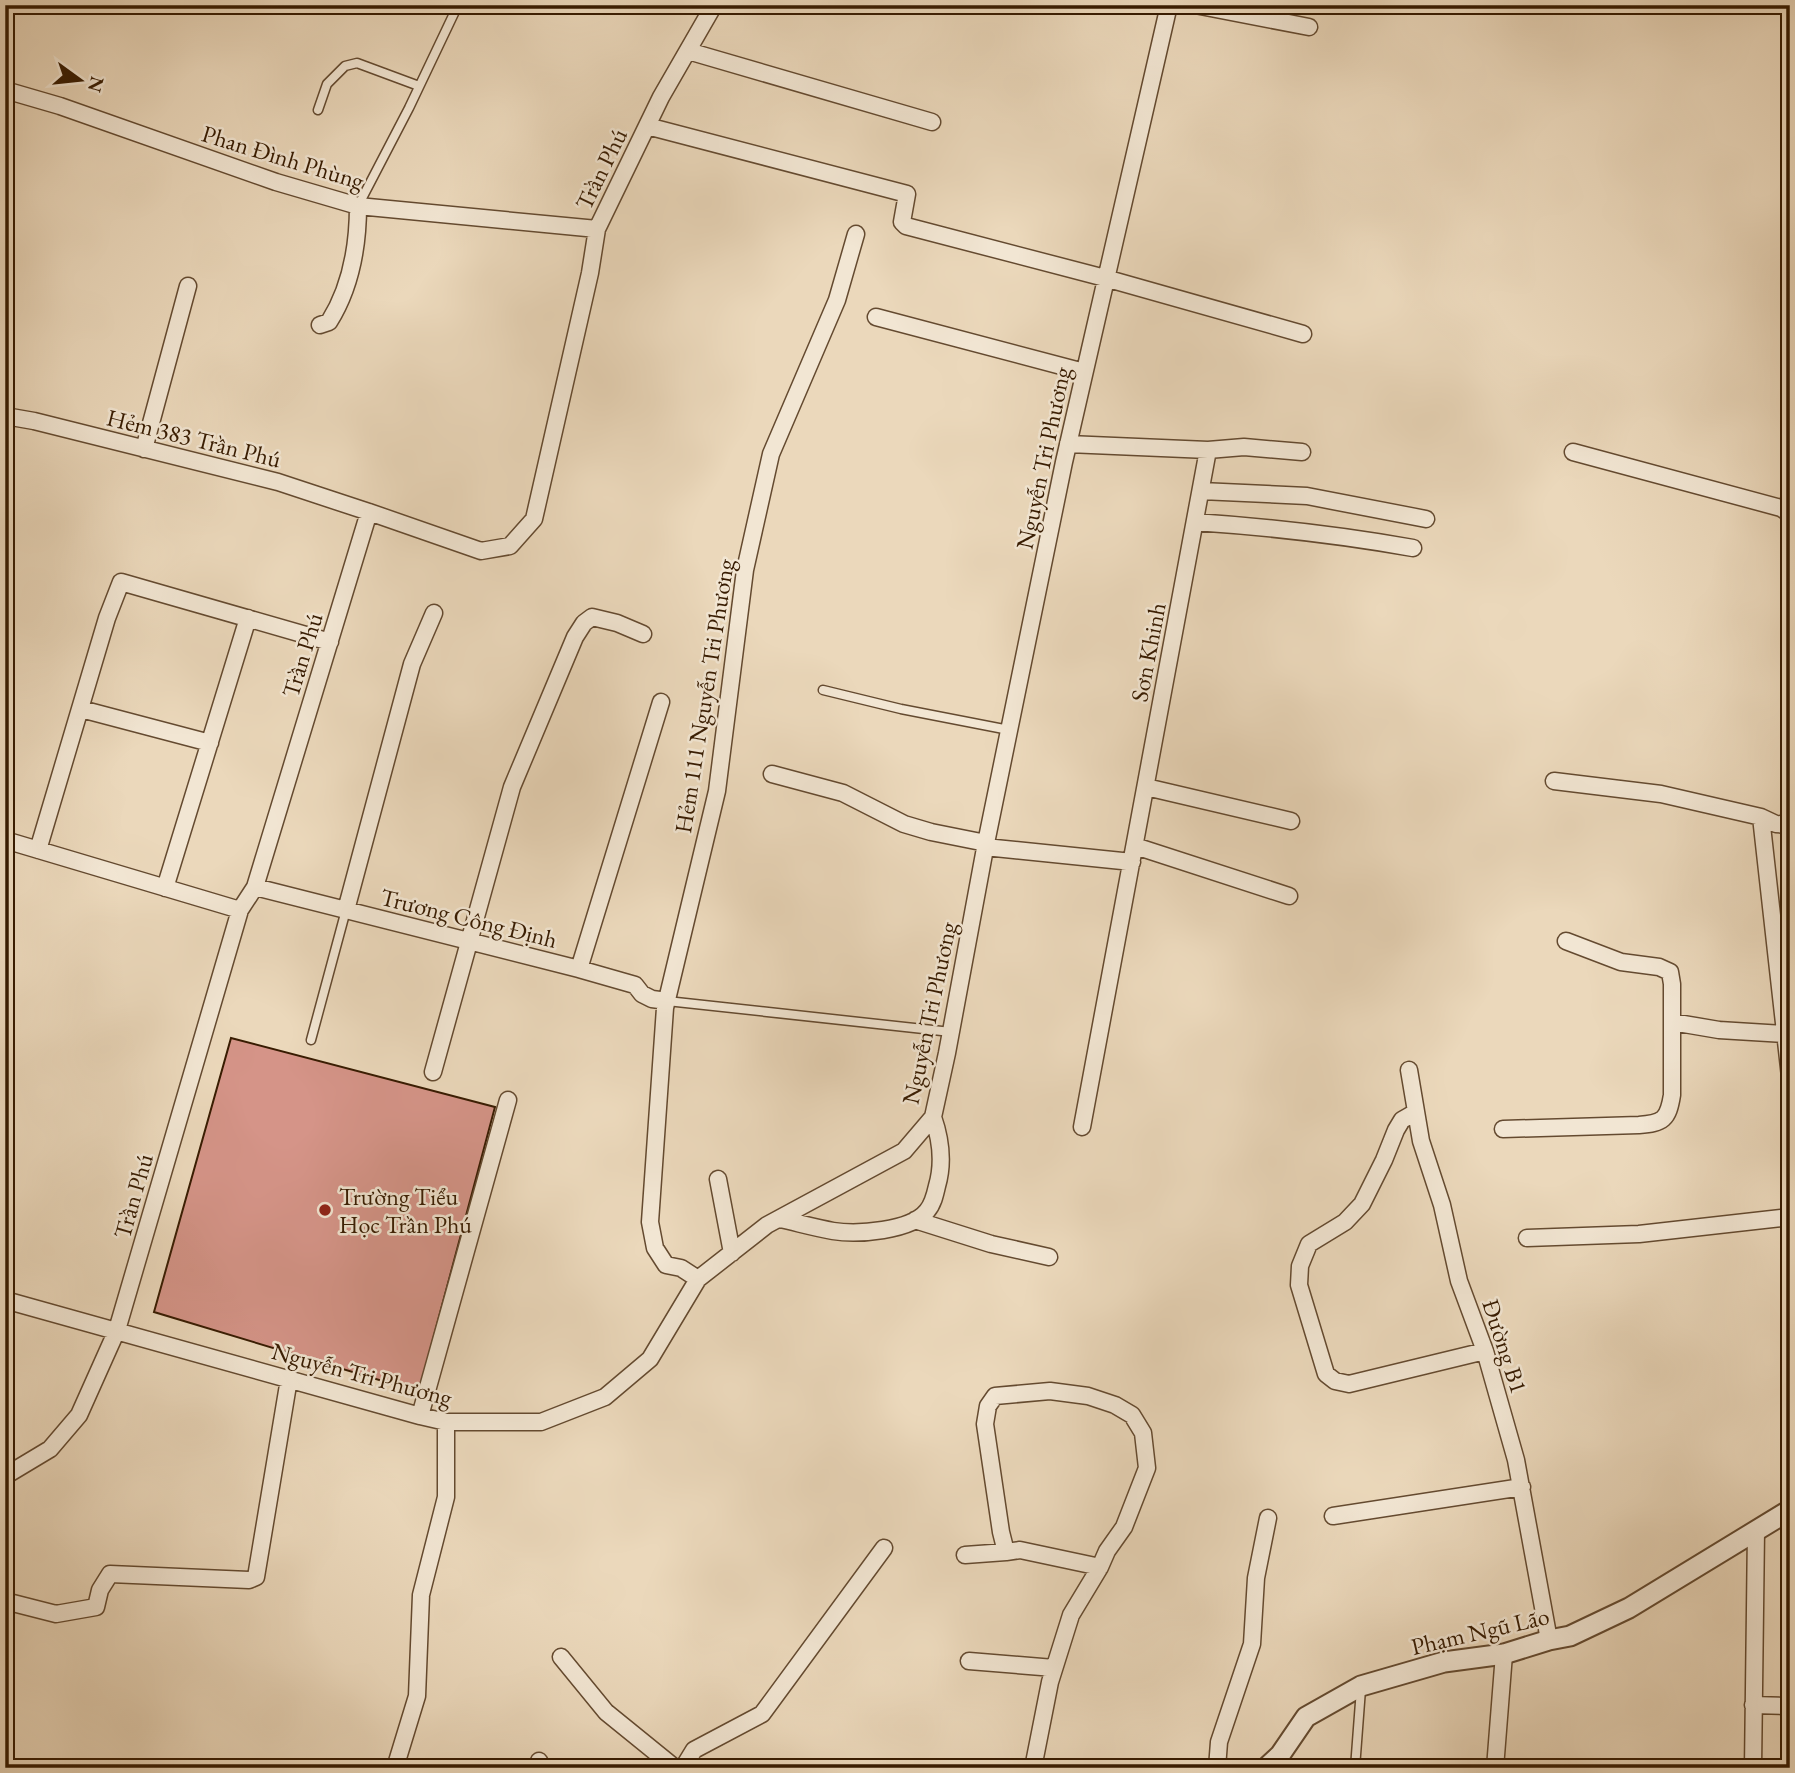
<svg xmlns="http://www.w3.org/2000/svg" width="1795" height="1773" viewBox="0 0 1795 1773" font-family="'EB Garamond',serif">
<rect width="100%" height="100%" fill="#ebd8bb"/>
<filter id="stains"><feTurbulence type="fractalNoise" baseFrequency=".00286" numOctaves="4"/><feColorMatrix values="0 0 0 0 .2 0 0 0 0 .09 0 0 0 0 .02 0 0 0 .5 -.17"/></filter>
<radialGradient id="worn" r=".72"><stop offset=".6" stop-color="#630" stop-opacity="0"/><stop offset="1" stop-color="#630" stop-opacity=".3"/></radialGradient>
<path fill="#d59488" stroke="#371b01" stroke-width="2" d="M231,1038L495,1107L419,1392L154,1312Z"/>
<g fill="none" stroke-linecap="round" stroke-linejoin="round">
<defs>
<path id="service" d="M318,110L327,84L345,66L357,63L419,86
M358,206L409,108L458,5
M823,690L901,709L1009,730
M667,1001L951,1032
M311,1040L346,910
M1355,1768L1361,1689"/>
<path id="minor" d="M1195,5L1309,27
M688,51L932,122
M5,90L60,106L276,182L358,206L597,229
M647,126L907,194L902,222L906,226L1105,278L1303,334
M876,317L1084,372
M320,325L329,322C351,287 358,247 358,206
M5,420L11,417L34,421L278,482L369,512
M1068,444L1208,450L1244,447L1302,452
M144,449L188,286
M1573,452L1781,508L1790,514
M1201,491L1307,496L1426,519
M1195,522C1268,527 1340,535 1413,548
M81,709L210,743
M772,774L843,793L904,824L931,832L986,843
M1554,781L1661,794L1761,817L1776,824L1790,825
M1146,787L1291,821
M1761,817L1790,1077
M5,840L240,910
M1135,846L1289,896
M985,847L1132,862
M38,850L107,618L121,582L330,642
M255,887L579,969L635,985L642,994L652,999L667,1001
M165,888L248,618
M346,910L412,664L434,613
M1566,941L1621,962L1659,967L1670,972L1672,984V1022L1719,1030L1785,1034
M579,969L661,702
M1409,1070L1421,1141L1442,1205L1459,1281L1485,1351L1516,1460L1549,1640
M433,1072L512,787L575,637L584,623L592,617L617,623L643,634
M1416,1112L1402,1120L1396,1130L1384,1160L1362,1204L1345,1222L1309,1244L1300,1266L1299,1285L1326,1374L1335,1381L1349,1384L1485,1351
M1082,1127L1208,450
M1503,1129L1639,1125C1663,1123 1668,1120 1672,1095V1022
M718,1179L732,1253
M780,1219C798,1223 816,1228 833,1231C857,1235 911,1231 927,1211C933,1204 935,1195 937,1186C944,1162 941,1140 933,1117
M915,1220L991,1244L1049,1257
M1527,1238L1639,1234L1790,1217
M698,1279L681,1268L666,1265L655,1248L650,1222L665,1008L717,791L745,570L771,454L837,300L856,234
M5,1300L420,1416L446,1422H541L605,1397L650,1359L698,1279L767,1225L904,1151L933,1117L947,1053L986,843L1064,462L1169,5
M420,1416L508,1100
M5,1476L50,1449L79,1415L117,1330L240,910L255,887L369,512L481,551L510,546L534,519L590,273L597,229L661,97L714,5
M1333,1516L1522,1487
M965,1555L1006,1552
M5,1601L56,1614L96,1607L100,1590L110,1574L249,1580L256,1577L289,1379
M561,1657L606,1712L675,1768
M969,1661L1054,1668
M1753,1705L1790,1706
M539,1761L543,1768
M395,1768L417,1696L421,1595L446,1497V1422
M683,1768L694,1750L762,1714L884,1548
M1033,1768L1050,1682L1071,1615L1100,1567L1107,1551L1124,1527L1147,1468L1143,1433L1132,1415L1115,1405L1088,1396L1050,1391L995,1396L988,1406L985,1424L1001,1532L1006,1552L1020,1550L1100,1567
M1217,1768L1219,1742L1252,1644L1256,1578L1268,1518
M1495,1768L1504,1654
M1753,1768L1756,1530"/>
<path id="tertiary" d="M1266,1768L1280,1755L1306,1717L1361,1686L1444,1662L1504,1654L1549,1640L1570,1636L1629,1608L1790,1510"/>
</defs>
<use href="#service" stroke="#644a30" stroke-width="11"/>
<use href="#minor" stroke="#644a30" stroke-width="19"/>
<use href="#tertiary" stroke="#644a30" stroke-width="23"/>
<use href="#service" stroke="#f2e6d3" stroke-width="8"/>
<use href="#minor" stroke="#f2e6d3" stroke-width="16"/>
<use href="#tertiary" stroke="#f2e6d3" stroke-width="19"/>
</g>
<circle fill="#8f2418" stroke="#f2e6d3" stroke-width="2.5" cx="325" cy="1210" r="7"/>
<g text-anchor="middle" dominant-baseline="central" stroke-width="5" stroke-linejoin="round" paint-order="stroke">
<g font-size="24" fill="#371b01" stroke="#f2e6d3">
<text transform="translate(283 157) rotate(17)">Phan Đình Phùng</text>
<text transform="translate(601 169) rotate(-64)">Trần Phú</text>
<text transform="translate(194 438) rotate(14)">Hẻm 383 Trần Phú</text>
<text transform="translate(1043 458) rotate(-78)">Nguyễn Tri Phương</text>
<text transform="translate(1148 652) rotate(-79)">Sơn Khinh</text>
<text transform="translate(302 655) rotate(-73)">Trần Phú</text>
<text transform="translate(704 696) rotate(-81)">Hẻm 111 Nguyễn Tri Phương</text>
<text transform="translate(469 918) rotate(14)">Trương Công Định</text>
<text transform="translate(929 1013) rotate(-78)">Nguyễn Tri Phương</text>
<text transform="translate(133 1196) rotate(-74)">Trần Phú</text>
<text transform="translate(1505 1346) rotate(72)">Đường B1</text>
<text transform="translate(362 1374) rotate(15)">Nguyễn Tri Phương</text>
<text transform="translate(1480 1631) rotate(-13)">Phạm Ngũ Lão</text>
</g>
<g font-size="24" fill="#371b01" stroke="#f2e6d3" text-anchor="start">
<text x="339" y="1196">Trường Tiểu<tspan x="339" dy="28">Học Trần Phú</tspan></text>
</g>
</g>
<rect width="1795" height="1773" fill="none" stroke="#ebd8bb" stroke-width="28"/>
<rect x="7" y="7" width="1781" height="1759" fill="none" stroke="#371b01" stroke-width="3.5"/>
<rect x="14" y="14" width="1767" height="1745" fill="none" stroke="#371b01" stroke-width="2"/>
<g transform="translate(80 80) rotate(105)" stroke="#f2e6d3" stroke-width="5" paint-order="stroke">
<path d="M0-5L12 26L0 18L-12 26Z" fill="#371b01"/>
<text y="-10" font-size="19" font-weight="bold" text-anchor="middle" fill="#371b01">N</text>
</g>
<rect width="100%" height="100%" filter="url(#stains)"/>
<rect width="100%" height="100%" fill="url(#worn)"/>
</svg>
